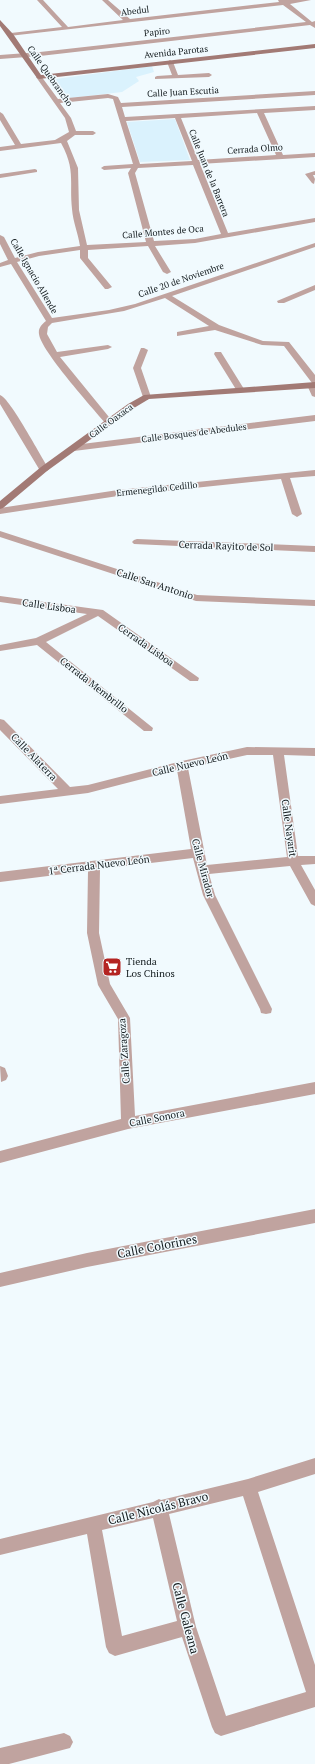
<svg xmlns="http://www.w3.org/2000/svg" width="315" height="1764" viewBox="0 0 315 1764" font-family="'PT Serif',serif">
<rect width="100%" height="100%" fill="#f1fafe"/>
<path fill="#daf2fd" d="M152,66L154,72L136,77L139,81L122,92L62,99L48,80Z
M175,119L190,160L140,162L127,122Z"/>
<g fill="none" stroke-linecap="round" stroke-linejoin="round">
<path fill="#c0a39f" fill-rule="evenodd" d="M37,0H43L68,27L123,20L102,0H108L130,19L279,2L278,0H311L290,4L312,22L315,21V28L310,25L40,56L0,59V55L40,52L306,22L283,5L9,36L8,35L11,33L62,27Z
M170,60L173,62L178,75L209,73L212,75L209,77L155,79V77L157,76L172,75L167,62Z
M39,75L41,76L58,99L108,94L118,97L121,103L315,91V95L122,107L125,117L315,106V110L264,113L283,155L315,153V157L200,164L228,233L315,218V222L195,243L155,246L171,272L167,274L163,272L148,246L88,250V258L112,287L108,289H105L80,258V250L39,256L17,262L52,318L109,310L135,304L315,243V247L172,296L219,325L263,341L289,342L315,375V397L312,396L307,385L312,383L284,346L262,345L215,330L177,336V332L209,326L165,298L124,311L52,323L48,327L47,334L57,352L108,345L112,347L108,349L60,357L113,422L112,424H106C92,407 41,351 39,334C38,328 42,324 46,321L11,264L0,267V263L8,260L0,244V235L4,237L15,258L38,252L80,246C78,233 73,222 72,209C69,182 76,170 61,143L0,151V147L15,145L0,120V112L3,114L21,144L55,140L69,132L65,118L36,77ZM108,98L113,99L133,164L104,166L101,168L104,170L131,168L128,173L146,242L87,245L79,210L78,168L67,141L75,135H93L96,133L93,131H76L71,118L60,103ZM257,113L276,155L198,160L181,118ZM175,118L192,161L140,164L126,121ZM193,165L221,234L195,239L154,241L135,173L138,168Z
M35,169L37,170V172L0,178V174Z
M315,171V175H313L315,179L314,184L312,183L305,174Z
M315,285V290L284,303H278L277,301Z
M141,348H144L148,350L141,368L151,397L147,400L143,397L133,368Z
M215,352H221L244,389L243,391H237L214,354Z
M0,395C10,398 41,457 49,469L47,471L44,472L39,469L0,404Z
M315,415V421L74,451L70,448L74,445Z
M315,470V476L290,478L302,514L297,517L292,514L281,479L118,496L0,514V508L118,490Z
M0,531L197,595L315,600V606L196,601L0,537Z
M137,539L315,546V552L134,544L132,542L134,540Z
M0,596L103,610L199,678L198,681H190L98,616L46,642L153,728L152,731H144L37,645L0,651V645L36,638L87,614L0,602Z
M0,719L4,720L70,787L88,785L182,761L247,747L315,748V756L284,755L298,856H315V864L301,865L315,890V906L311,904L290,866L209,874L215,895L272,1009L271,1013L266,1014L261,1013L260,1009L203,895L193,858L100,869L99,933L110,984L130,1018L135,1116L315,1082V1094L128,1129L0,1163V1151L121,1119L118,1019L98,985L87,933L88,871L0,882V872L191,849L177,770L88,793L0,804V796L58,789L0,730ZM247,755H273L287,857L207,865L188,768Z
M0,1066L5,1068L8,1076L6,1080L1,1082Z
M315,1209V1223L87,1267L0,1287V1273L87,1253Z
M315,1458V1474L258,1492L315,1665V1707L221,1736L215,1733L212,1727L182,1637L115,1656L109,1653L106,1647L87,1534L0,1555V1539L153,1502L159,1499L161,1500L248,1479ZM243,1496L306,1692L226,1716L196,1627L169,1514ZM153,1518L177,1621L122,1636L102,1530Z
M64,1733L70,1736L73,1742L70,1748L9,1764H0V1748Z"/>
<path fill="#a27a75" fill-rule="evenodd" d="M0,20L13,34L41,75L315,44V48L39,79L37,78L0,26Z
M315,382V388L149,399L134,408L47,471L3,508L0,509V501L41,467L128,404L144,395Z"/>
</g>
<defs>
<symbol id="supermarket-square" viewBox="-11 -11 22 22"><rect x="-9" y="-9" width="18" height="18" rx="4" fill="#b42422" stroke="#f1fafe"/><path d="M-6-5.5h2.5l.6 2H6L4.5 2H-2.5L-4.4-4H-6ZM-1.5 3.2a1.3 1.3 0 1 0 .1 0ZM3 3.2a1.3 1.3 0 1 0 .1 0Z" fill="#fff"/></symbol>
</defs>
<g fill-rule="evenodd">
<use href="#supermarket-square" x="101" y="956" width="22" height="22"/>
</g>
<g text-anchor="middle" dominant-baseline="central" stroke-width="3" stroke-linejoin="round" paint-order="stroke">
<g font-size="9" fill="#131b1e" stroke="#f1fafe">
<text transform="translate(135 11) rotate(-7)">Abedul</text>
<text transform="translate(157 32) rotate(-6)">Papiro</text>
<text transform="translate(176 52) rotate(-6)">Avenida Parotas</text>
<text transform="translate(50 76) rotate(55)">Calle Quebrancho</text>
<text transform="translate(183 92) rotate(-3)">Calle Juan Escutia</text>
<text transform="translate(255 149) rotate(-4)">Cerrada Olmo</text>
<text transform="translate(209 173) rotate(68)">Calle Juan de la Barrera</text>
<text transform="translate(163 232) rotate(-5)">Calle Montes de Oca</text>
<text transform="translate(34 276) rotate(60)">Calle Ignacio Allende</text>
<text transform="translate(181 280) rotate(-19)">Calle 20 de Noviembre</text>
<text transform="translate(111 421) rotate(-36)">Calle Oaxaca</text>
<text transform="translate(194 433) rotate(-7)">Calle Bosques de Abedules</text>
<text transform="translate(157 489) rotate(-6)">Ermenegildo Cedillo</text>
</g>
<g font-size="10" fill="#131b1e" stroke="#f1fafe">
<text transform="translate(226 546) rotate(2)">Cerrada Rayito de Sol</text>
<text transform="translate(155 584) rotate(18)">Calle San Antonio</text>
<text transform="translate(49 606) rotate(8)">Calle Lisboa</text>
<text transform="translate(146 645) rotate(35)">Cerrada Lisboa</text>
<text transform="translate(94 685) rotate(38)">Cerrada Membrillo</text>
<text transform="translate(34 757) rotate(46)">Calle Alaterra</text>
<text transform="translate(190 764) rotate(-13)">Calle Nuevo León</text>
<text transform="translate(289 828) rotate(82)">Calle Nayarit</text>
<text transform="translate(99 865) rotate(-7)">1ª Cerrada Nuevo León</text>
<text transform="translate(203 868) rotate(75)">Calle Mirador</text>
<text transform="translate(124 1051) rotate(-94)">Calle Zaragoza</text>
<text transform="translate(157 1118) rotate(-11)">Calle Sonora</text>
</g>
<g font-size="10" fill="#131b1e" stroke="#f1fafe" text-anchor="start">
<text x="126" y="961">Tienda<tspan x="126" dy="12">Los Chinos</tspan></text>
</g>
<g font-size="12" fill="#131b1e" stroke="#f1fafe">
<text transform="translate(157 1246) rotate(-11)">Calle Colorines</text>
<text transform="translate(158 1508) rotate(-14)">Calle Nicolás Bravo</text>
<text transform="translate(186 1618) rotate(75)">Calle Galeana</text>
</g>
</g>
</svg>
